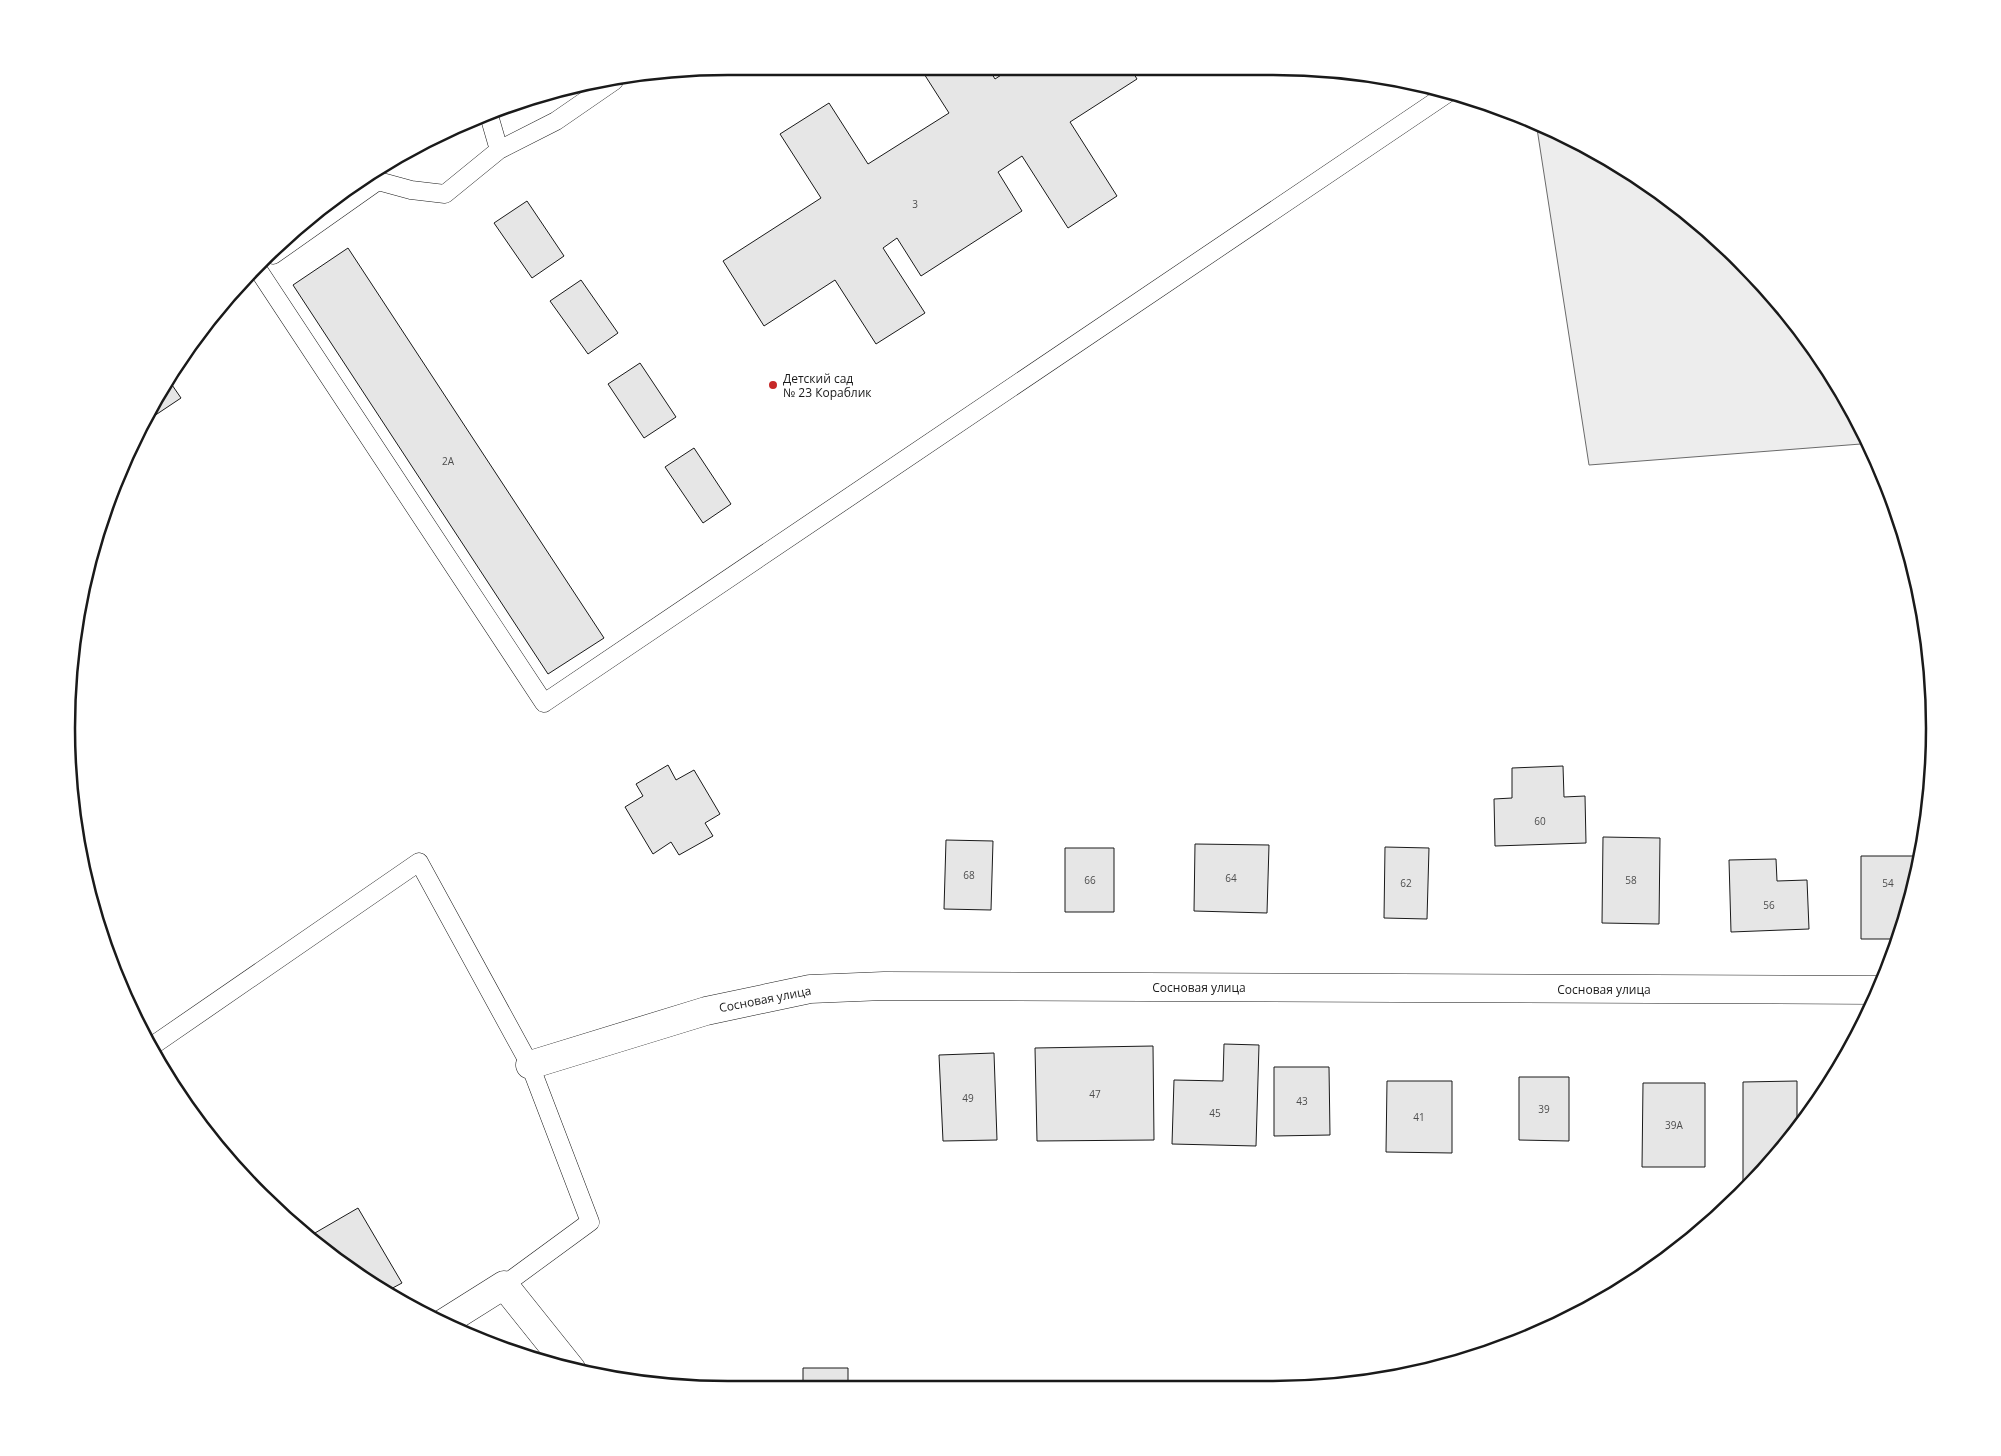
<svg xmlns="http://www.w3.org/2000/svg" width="2001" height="1456" viewBox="0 0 2001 1456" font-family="'Open Sans',sans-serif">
<rect width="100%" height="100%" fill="#fff"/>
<path fill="#ededed" stroke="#6a6a6a" d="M1536,122L1604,155L1709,230L1771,292L1846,397L1860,427L1861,444L1589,465Z"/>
<path fill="#e6e6e6" stroke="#1a1a1a" d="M919,66H987L995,79L1015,66H1129L1137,79L1070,122L1117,196L1068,228L1022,156L998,172L1022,211L921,276L897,238L883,248L925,313L876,344L835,280L764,326L723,261L821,198L780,134L829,103L868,164L949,113Z
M527,201L564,256L532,278L494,223Z
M348,248L604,638L548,674L293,285Z
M581,280L618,333L588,354L550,301Z
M640,363L676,417L644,438L608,384Z
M170,382L181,398L142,424Z
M694,448L731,504L703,523L665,467Z
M668,765L676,780L694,770L720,814L705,823L713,836L679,855L671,842L653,854L625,807L643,796L636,784Z
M1563,766L1564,797L1585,796L1586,843L1495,846L1494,799L1512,798V768Z
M1603,837L1660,838L1659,924L1602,923Z
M946,840L993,841L991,910L944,909Z
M1195,844L1269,845L1267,913L1194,911Z
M1385,847L1429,848L1427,919L1384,918Z
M1065,848H1114V912H1065Z
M1861,856H1918L1912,900L1902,927H1899L1897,939H1861Z
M1776,859L1777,881L1807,880L1809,929L1731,932L1729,860Z
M1224,1044L1259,1045L1256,1146L1172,1144L1174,1080L1223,1081Z
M1153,1046L1154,1140L1037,1141L1035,1048Z
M994,1053L997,1140L943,1141L939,1055Z
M1274,1067H1329L1330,1135L1274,1136Z
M1519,1077H1569V1141L1519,1140Z
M1387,1081H1452V1153L1386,1152Z
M1797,1081V1132L1743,1189V1082Z
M1643,1083H1705V1167H1642Z
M358,1208L402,1283L387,1291L325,1253L308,1237Z
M803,1368H848V1387L803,1388Z"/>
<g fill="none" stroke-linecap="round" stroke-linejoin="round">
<defs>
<path id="lane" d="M499,150L556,121L614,81
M378,181L411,190L445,194L499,150L488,112
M273,255L378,181L371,172
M257,268L544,703L1448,93
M152,1046L419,862L530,1065L590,1222L504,1285"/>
<path id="street" d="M530,1065L706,1011L810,989L884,986L1878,990
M442,1324L504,1285L572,1370"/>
</defs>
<use href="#lane" stroke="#1a1a1a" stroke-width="19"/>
<use href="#street" stroke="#1a1a1a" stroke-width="29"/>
<use href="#lane" stroke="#fff" stroke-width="18"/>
<use href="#street" stroke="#fff" stroke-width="28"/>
</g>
<circle fill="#c62828" stroke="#fff" stroke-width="2" cx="773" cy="385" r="5"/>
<g text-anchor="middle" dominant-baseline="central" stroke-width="4" stroke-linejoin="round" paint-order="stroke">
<g font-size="10" fill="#4d4d4d">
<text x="915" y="204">3</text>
<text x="448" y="461">2А</text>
<text x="1540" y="821">60</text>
<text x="969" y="875">68</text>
<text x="1231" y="878">64</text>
<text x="1090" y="880">66</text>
<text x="1631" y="880">58</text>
<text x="1406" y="883">62</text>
<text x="1888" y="883">54</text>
<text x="1769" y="905">56</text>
<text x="1095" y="1094">47</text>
<text x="968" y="1098">49</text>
<text x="1302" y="1101">43</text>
<text x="1544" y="1109">39</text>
<text x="1215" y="1113">45</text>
<text x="1419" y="1117">41</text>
<text x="1674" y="1125">39А</text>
</g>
<g font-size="12" fill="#1a1a1a" stroke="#fff" text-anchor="start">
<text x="783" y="378">Детский сад<tspan x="783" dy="14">№ 23 Кораблик</tspan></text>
</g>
<g font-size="12" fill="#1a1a1a" stroke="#fff">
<text x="1199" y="987">Сосновая улица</text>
<text x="1604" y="989">Сосновая улица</text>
<text transform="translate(765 999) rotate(-11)">Сосновая улица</text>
</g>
</g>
<path d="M0 0H2001V1456H0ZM728 75H1273A653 653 0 0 1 1926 728V728A653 653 0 0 1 1273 1381H728A653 653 0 0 1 75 728V728A653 653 0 0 1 728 75Z" fill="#fff" fill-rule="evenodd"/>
<path fill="none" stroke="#1a1a1a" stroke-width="2.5" d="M728 75H1273A653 653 0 0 1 1926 728V728A653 653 0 0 1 1273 1381H728A653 653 0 0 1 75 728V728A653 653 0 0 1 728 75Z"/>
</svg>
